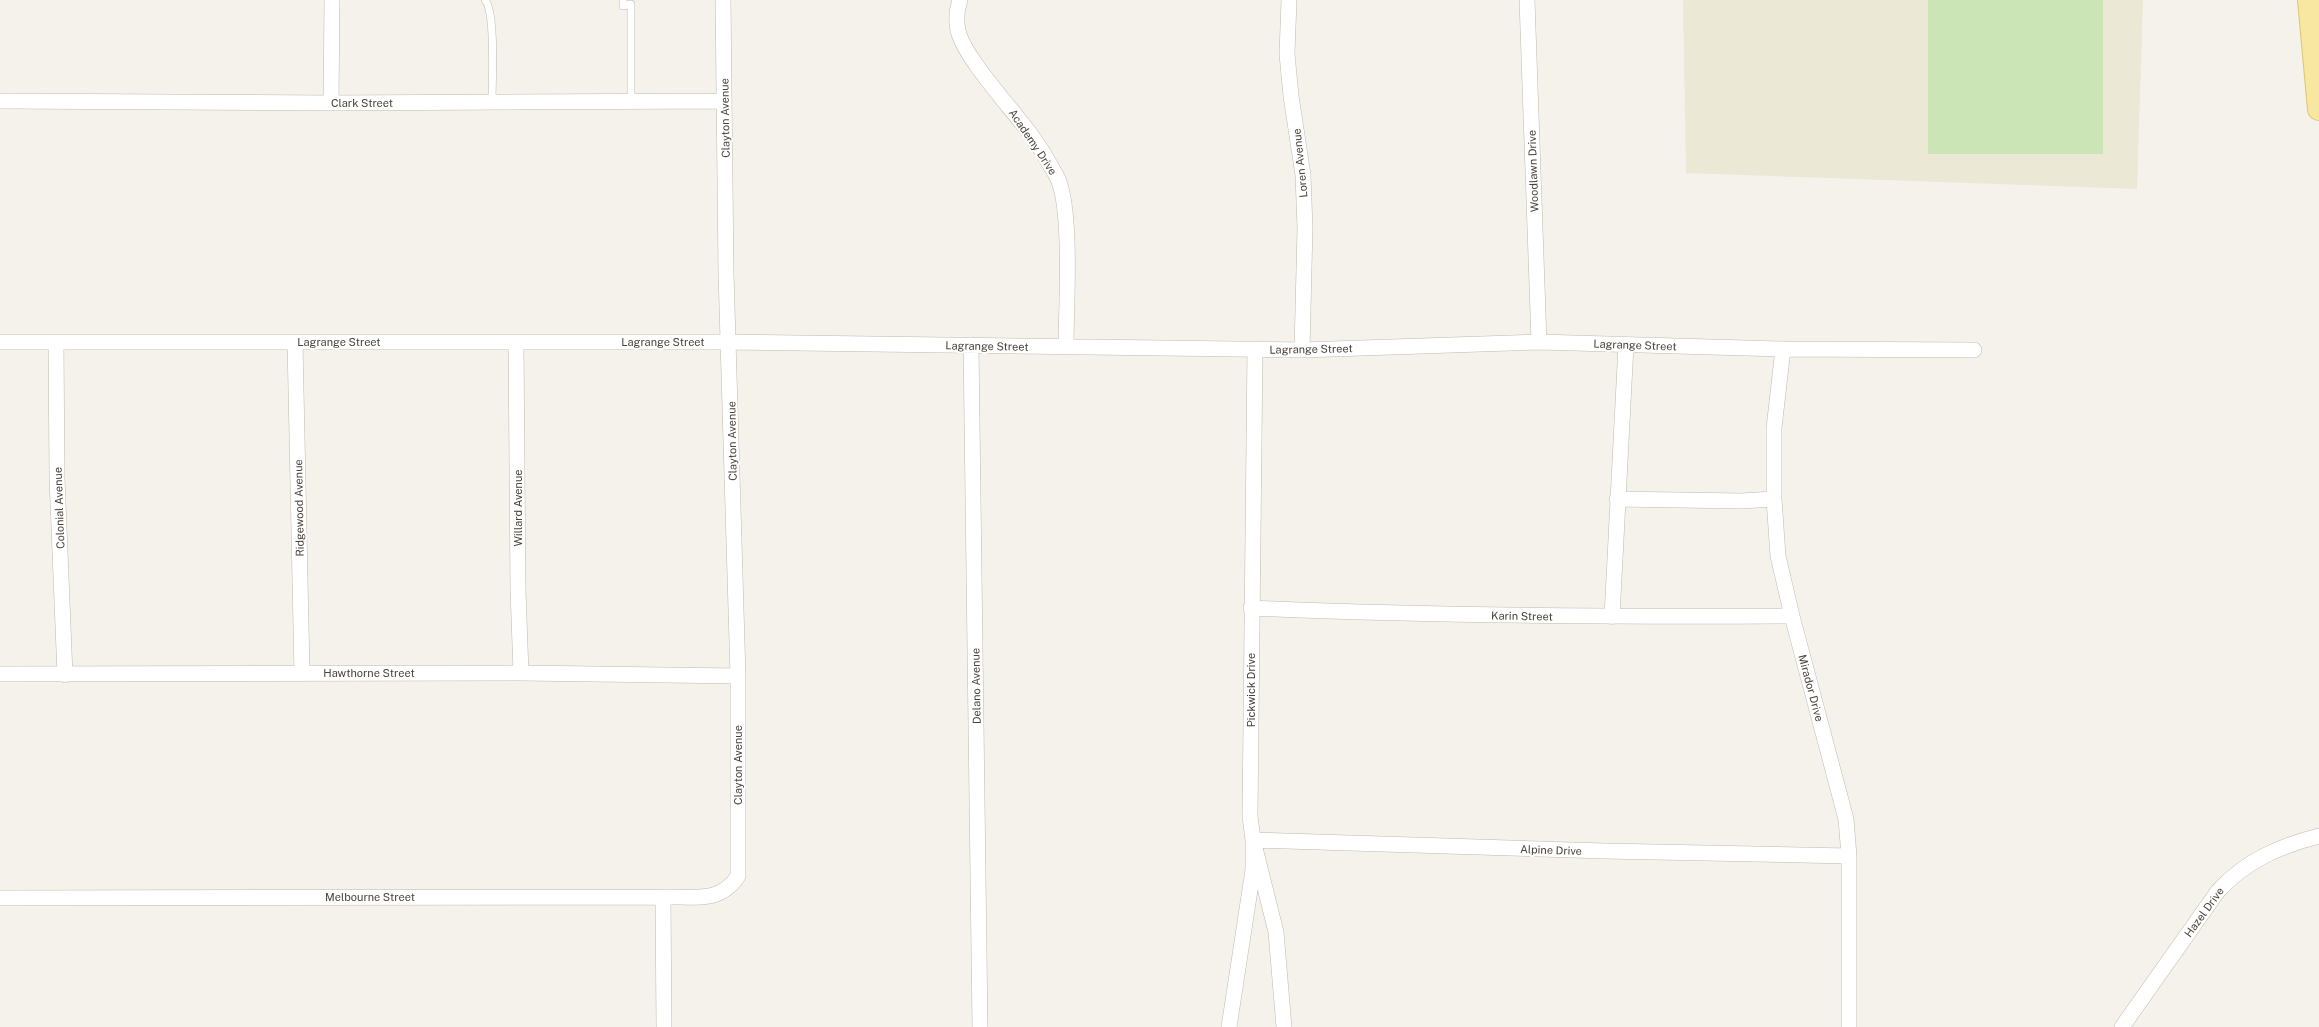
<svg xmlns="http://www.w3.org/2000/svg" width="2319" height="1027" viewBox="0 0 2319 1027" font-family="'Public Sans',sans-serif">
<rect width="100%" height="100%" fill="#f4f2ea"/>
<path fill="#ece8d6" d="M1683,0H2143L2137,189L1686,173Z"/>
<path fill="#cbe5b7" d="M1928,0H2103V154H1928Z"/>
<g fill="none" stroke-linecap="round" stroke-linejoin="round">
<defs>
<path id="service" d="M485,0C496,12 492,83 492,102
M623,0V6L631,4V103"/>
<path id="minor" d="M960,0C957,9 956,21 958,30C963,57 1016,113 1034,139C1042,150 1049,163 1056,175C1073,204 1066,309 1066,347
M1289,0L1287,54L1291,96L1303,175L1305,228L1302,350
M1527,0L1539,342
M0,101L331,103L724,101
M331,103L332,0
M0,342H729L1302,350L1539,342L1783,349L1974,350
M56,342L57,478L65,675
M295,342L302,673
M516,342L518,590L521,673
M971,345L980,1027
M1255,349L1250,816L1253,840L1276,932L1284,1027
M1783,349L1774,428V499L1778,556L1792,616L1846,819L1849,856V1027
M1617,499L1741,501L1774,499
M1251,608C1432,616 1611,617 1792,616
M1612,617L1626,345
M0,674L521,673L738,676
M663,897L664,1027
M0,898L663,897C693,896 720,904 738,876V676L726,273L723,0
M1229,1027L1253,870V840L1605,851L1849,856
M2122,1027L2218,891C2246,861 2279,846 2319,836"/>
<path id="primary" d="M2309,0L2319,109"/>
</defs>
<use href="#service" stroke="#bfbbad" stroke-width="8"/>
<use href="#minor" stroke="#bfbbad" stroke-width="16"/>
<use href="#primary" stroke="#dbc671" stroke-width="24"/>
<use href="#service" stroke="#fff" stroke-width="7"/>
<use href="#minor" stroke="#fff" stroke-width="15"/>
<use href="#primary" stroke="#f7e7a1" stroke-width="22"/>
</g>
<g text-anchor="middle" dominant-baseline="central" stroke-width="4" stroke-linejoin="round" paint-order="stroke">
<g font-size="11" fill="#484339" stroke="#fff">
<text x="362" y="103">Clark Street</text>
<text transform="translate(725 118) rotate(-91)">Clayton Avenue</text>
<text transform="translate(1033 142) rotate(56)">Academy Drive</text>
<text transform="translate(1300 163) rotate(-96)">Loren Avenue</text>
<text transform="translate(1533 171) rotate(-92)">Woodlawn Drive</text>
<text x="339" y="342">Lagrange Street</text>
<text x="663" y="342">Lagrange Street</text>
<text transform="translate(1635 345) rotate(2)">Lagrange Street</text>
<text transform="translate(987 346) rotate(1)">Lagrange Street</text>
<text transform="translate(1311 349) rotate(-1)">Lagrange Street</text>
<text transform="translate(732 441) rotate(-91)">Clayton Avenue</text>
<text transform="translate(59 508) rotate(-92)">Colonial Avenue</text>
<text transform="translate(299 508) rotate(-91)">Ridgewood Avenue</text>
<text transform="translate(518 508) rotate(-90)">Willard Avenue</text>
<text transform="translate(1522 616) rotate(1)">Karin Street</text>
<text x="369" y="673">Hawthorne Street</text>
<text transform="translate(976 686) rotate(-91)">Delano Avenue</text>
<text transform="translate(1811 688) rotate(75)">Mirador Drive</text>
<text transform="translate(1251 690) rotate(-90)">Pickwick Drive</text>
<text transform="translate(738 765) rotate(-90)">Clayton Avenue</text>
<text transform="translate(1551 850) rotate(2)">Alpine Drive</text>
<text x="370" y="897">Melbourne Street</text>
<text transform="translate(2204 912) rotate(-54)">Hazel Drive</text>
</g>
</g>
</svg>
